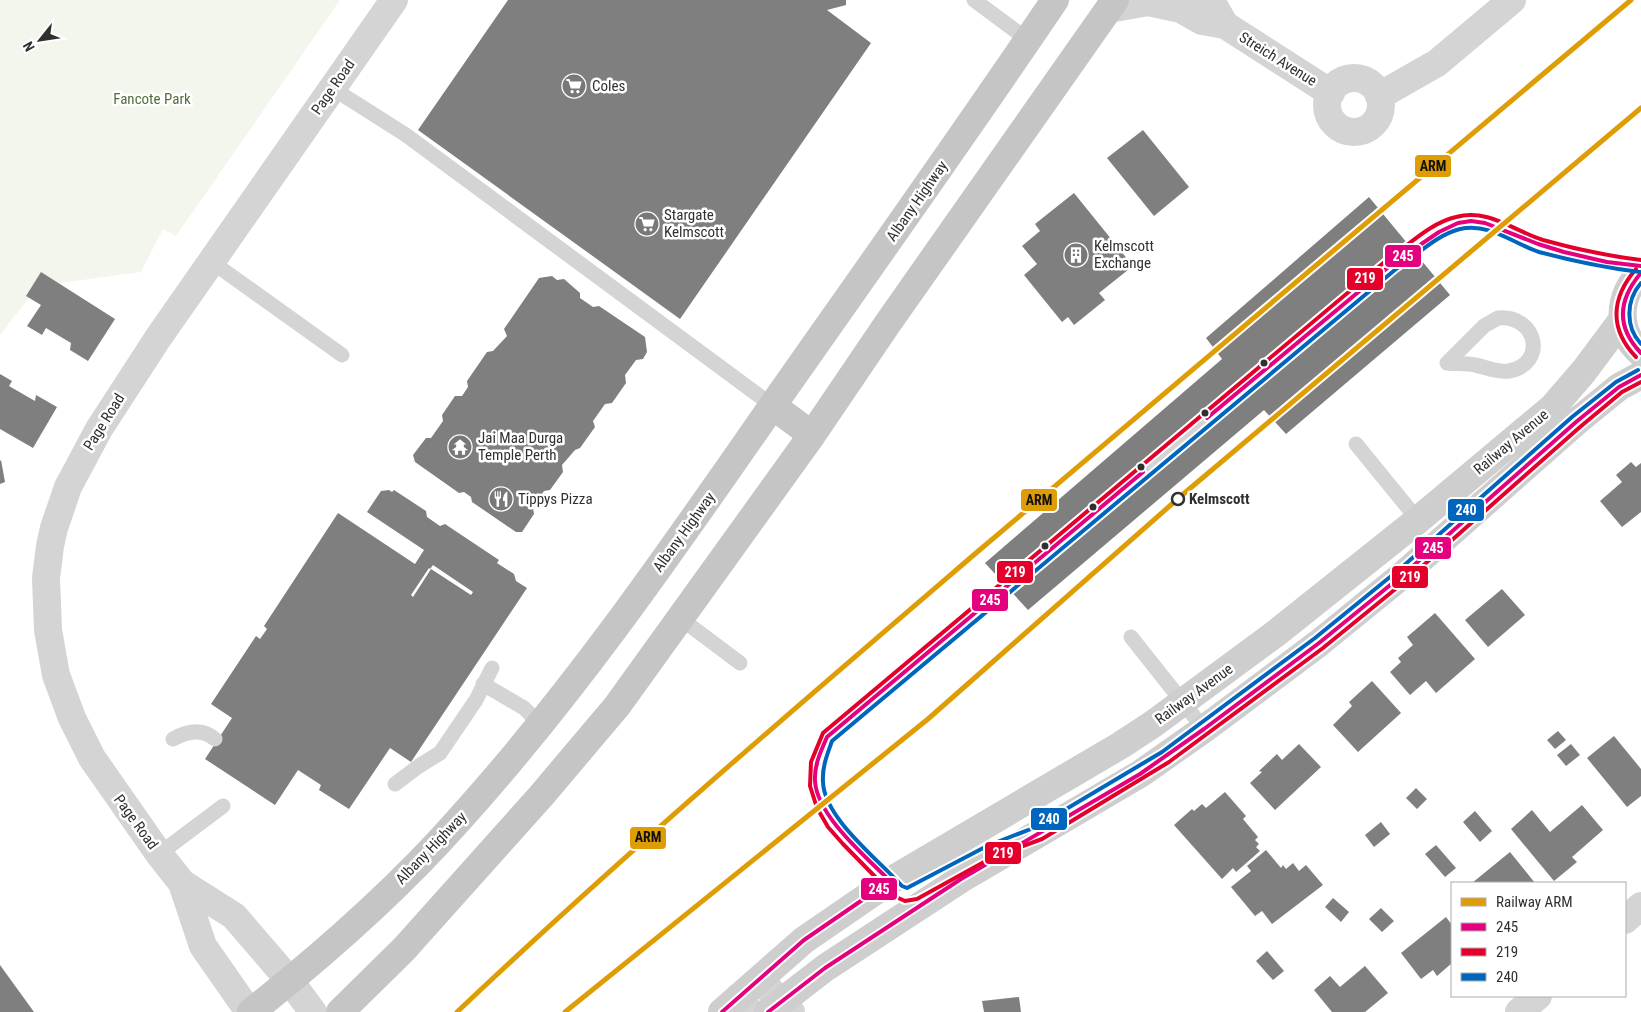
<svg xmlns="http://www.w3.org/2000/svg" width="1641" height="1012" viewBox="0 0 1641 1012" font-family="'Roboto Condensed',sans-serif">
<rect width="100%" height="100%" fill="#fff"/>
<path fill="#f2f6ed" d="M0,0H340L176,236L163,229L141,272L38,286L0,335Z"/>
<path fill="#7f7f7f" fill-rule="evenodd" d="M508,0H846V5L827,10L871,43L680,319L418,130Z
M1143,130L1189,187L1154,216L1107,158Z
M1074,193L1133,266L1099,293L1105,300L1074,325L1068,317L1062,322L1024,275L1037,264L1022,246L1040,231L1035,224Z
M1369,197L1450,295L1286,434L1264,410L1028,610L985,563L1222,359L1206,338Z
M41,272L115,319L88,361L70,350L71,343L46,328L42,335L27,326L41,305L26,296Z
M552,276L557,280L564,279L580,293V298L593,307L599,306L645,337L647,352L643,359L636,360L625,375L626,383L612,403L605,404L593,421L595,427L580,448L575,450L562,465L563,472L550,490L544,491L533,508L534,514L522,532H516L472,502L471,497L464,492L459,493L415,462L413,455L426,438H431L443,421L442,415L455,396H462L468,387L467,381L487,352L493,351L507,336L504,329L539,278Z
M0,374L12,381L9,386L35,401L36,395L57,407L33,448L0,429Z
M1,460L5,482L0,484V461Z
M1631,462L1636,467L1641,463V512L1622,527L1600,501L1622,482L1616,475Z
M389,490L392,492L394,490L426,511L427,517L440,526L445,524L499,560L497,563L514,574L516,581L527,588L411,762L390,748L349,809L319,790L321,785L298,770L275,805L205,759L232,718L211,704L256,636L260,639L267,629L264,626L338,513L415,564L424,550L367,512L381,491ZM433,565L473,592L471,595L431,569L413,597L411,595L429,568L430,569Z
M1502,589L1525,615L1488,647L1465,620Z
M1435,613L1475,659L1436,693L1426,681L1410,695L1390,672L1401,662L1398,658L1413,645L1407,637Z
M1372,681L1401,713L1358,752L1333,725L1352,706L1349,702Z
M1558,731L1566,740L1555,749L1547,740Z
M1614,736L1641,769V796L1627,807L1587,758Z
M1299,744L1321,767L1275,810L1250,783L1262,772L1259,771L1277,754L1282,760Z
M1571,744L1580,755L1566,766L1557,755Z
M1416,788L1427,799L1417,809L1406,798Z
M1225,792L1246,816L1243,819L1258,837L1255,840L1259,844L1256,847L1260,851L1236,872L1233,868L1222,879L1174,825L1192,809L1194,811L1202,804L1206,808Z
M1582,805L1603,830L1572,857L1577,862L1554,881L1511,829L1532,810L1550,832Z
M1475,811L1492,831L1480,842L1463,822Z
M1381,822L1390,834L1374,847L1365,835Z
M1436,845L1456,868L1445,877L1425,854Z
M1266,850L1281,868L1283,865L1286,869L1293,863L1299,871L1306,865L1323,885L1272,924L1262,911L1255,916L1231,887L1251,871L1247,866Z
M1510,852L1535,883H1472Z
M1333,898L1349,912L1341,922L1325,907Z
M1381,908L1394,921L1382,932L1369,919Z
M1446,917L1452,925V963L1437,976L1433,970L1421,979L1401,953Z
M1267,951L1284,971L1273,980L1256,961Z
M0,965L34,1012H0Z
M1365,966L1388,993L1365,1012H1332L1314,990L1330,976L1340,987Z
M1019,997L1021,1012H984L982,1001Z"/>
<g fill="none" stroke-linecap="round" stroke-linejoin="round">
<path stroke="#d4d4d4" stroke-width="15" d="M974,0L1028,40
M332,88L406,135L773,406
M212,262L342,355
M1498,318C1538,315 1547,364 1509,371C1497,373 1486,367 1475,365C1466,363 1456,364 1447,363L1484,326Z
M1356,444L1418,520
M680,618L740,663
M1131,637L1204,729
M483,684L524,708L540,724
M173,739C187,731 202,728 215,739
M395,784L419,766L440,753L476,700L492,668
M159,854L223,806
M890,881C877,868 864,855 852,842C819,808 802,784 827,737L1392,264L1449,226L1458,223L1471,221L1485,223L1538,244L1564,252L1607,262L1641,266"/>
<path stroke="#d4d4d4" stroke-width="28" d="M1205,0L1214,6L1225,25
M1109,9L1148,2L1181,9L1202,21L1225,25L1331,93
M1327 105a27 27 0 1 1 54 0a27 27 0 1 1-54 0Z
M1379,96L1437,63L1512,0
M1625,920L1641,906
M760,980L791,1012
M739,997L750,1012
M1519,1012L1538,996"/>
<path stroke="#d4d4d4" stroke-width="28" d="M182,883L234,916L290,981L313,1012
M249,1012L203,946L182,883L159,854L92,758L72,718L56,675L48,630L46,578L50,546L54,528L68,487L99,429L158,338L394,0"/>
<path stroke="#cecece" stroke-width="28" d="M1641,273C1618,295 1615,331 1641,353
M722,1012L804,940L890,881L1121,745L1153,724L1275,634L1418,520L1553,407L1584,371L1622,320
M768,1012L825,968L961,879L1140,774L1204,729L1319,643L1405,573L1576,422L1619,387L1641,375"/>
<path stroke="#c5c5c5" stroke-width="28" d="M773,406L812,435
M251,1012C324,954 395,892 457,822C572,695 670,553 768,412C864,275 961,139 1055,0
M340,1012L404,949L541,796L617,706L812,435L888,323L1115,0"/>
<defs>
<path id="bus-1" d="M1641,273C1618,300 1616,327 1641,353
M1207,418L1392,264L1439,232L1458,223L1471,221L1485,223L1538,244L1564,252L1607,262L1641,266
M722,1012L804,940L890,881C866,857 817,816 815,781C814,765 821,751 827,737L1143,472
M768,1012L825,968L961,879L1140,774L1204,729L1319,643L1405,573L1576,422L1619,387L1641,375"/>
<path id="bus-2" d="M1641,260C1608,256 1575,249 1543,240C1514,231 1488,208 1456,217C1430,223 1409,245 1388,259L823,733L811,762L810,786L817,808L828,827L843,844L894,896L905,901L917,899L993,857L1042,839L1169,762L1323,648L1409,578L1580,427L1622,392L1641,382
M1636,269C1611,298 1609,329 1636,357"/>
<path id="bus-3" d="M1641,283C1626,300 1625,327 1641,344
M1638,370L1616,382L1572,417L1401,568L1315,638L1162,752L1036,827L987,846L907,888L902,886C879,860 824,818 823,782C822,767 827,755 832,741L1396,269C1416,256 1436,235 1460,229C1489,222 1514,244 1539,252C1573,261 1606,268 1640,272"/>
</defs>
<use href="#bus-1" stroke="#fff" stroke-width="8"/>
<use href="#bus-2" stroke="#fff" stroke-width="8"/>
<use href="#bus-3" stroke="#fff" stroke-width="8"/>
<use href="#bus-1" stroke="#e5007d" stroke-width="4"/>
<use href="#bus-2" stroke="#e4002b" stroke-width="4"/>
<use href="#bus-3" stroke="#0065bd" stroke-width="4"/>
<defs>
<path id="rail-1" d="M457,1012C625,853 801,703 976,553C1194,368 1412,184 1631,0
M565,1012L928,719L1181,496L1641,108"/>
</defs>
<use href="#rail-1" stroke="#fff" stroke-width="9"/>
<use href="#rail-1" stroke="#df9d05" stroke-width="5"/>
</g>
<defs>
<symbol id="supermarket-disc" viewBox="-11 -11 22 22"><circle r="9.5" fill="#787878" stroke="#fff"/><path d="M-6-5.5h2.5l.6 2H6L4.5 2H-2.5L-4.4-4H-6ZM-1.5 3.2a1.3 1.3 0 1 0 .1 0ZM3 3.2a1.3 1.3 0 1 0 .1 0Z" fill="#fff"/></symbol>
<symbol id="building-disc" viewBox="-11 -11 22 22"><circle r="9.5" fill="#787878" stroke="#fff"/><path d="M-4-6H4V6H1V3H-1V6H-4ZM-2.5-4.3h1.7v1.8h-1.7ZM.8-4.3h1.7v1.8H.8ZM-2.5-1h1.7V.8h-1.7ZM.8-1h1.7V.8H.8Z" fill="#fff"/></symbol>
<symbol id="temple-disc" viewBox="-11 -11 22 22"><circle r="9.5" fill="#787878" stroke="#fff"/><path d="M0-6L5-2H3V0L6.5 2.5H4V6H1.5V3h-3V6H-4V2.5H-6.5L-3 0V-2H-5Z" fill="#fff"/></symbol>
<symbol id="restaurant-disc" viewBox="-11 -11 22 22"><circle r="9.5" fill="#787878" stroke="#fff"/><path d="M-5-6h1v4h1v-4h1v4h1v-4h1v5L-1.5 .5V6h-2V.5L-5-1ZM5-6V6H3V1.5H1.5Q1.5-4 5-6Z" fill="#fff"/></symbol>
</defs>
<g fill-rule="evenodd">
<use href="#supermarket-disc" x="560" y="72" width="28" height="28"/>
<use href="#supermarket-disc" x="633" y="210" width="28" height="28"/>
<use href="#building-disc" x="1062" y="241" width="28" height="28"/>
<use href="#temple-disc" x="446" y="433" width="28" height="28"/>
<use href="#restaurant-disc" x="487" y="485" width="28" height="28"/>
</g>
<g fill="#303030" stroke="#fff" stroke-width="2">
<circle cx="1264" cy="363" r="4.5"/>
<circle cx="1205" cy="413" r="4.5"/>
<circle cx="1141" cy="467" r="4.5"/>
<circle cx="1093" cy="507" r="4.5"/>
<circle cx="1045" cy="546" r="4.5"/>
</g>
<circle fill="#fff" stroke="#303030" stroke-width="2.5" cx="1178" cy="499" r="6"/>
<g text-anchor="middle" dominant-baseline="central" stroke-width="5" stroke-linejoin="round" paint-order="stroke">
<g font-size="15" fill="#303030" stroke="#fff">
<text transform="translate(1278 59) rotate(32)">Streich Avenue</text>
<text transform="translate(333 87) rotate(-55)">Page Road</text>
<text transform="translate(917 201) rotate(-55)">Albany Highway</text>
<text transform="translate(104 422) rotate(-58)">Page Road</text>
<text transform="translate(1511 442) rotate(-40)">Railway Avenue</text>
<text transform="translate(684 532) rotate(-54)">Albany Highway</text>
<text transform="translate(1194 694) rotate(-36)">Railway Avenue</text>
<text transform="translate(136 822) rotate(54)">Page Road</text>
<text transform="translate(431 848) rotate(-46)">Albany Highway</text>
</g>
<g font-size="15" fill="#303030" stroke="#fff" text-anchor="start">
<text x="592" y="86">Coles</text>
<text x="664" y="215">Stargate<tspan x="664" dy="17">Kelmscott</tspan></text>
<text x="1094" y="246">Kelmscott<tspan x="1094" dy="17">Exchange</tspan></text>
<text x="478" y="438">Jai Maa Durga<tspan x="478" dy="17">Temple Perth</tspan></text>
<text x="518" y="499">Tippys Pizza</text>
</g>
<g font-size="15" fill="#546e3b" stroke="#fff">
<text x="152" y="99">Fancote Park</text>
</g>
<g font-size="15" font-weight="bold" fill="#303030" stroke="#fff" text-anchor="start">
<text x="1189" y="499">Kelmscott</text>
</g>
</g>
<g stroke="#fff" stroke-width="2">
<rect x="1414" y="154" width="38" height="24" rx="5" fill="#df9d05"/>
<rect x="1384" y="244" width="38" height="24" rx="5" fill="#e5007d"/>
<rect x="1346" y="267" width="38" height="24" rx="5" fill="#e4002b"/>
<rect x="1020" y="488" width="38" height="24" rx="5" fill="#df9d05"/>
<rect x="1447" y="498" width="38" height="24" rx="5" fill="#0065bd"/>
<rect x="1414" y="536" width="38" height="24" rx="5" fill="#e5007d"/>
<rect x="996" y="560" width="38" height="24" rx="5" fill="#e4002b"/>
<rect x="1391" y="565" width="38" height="24" rx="5" fill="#e4002b"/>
<rect x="971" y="588" width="38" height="24" rx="5" fill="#e5007d"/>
<rect x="1030" y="807" width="38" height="24" rx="5" fill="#0065bd"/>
<rect x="629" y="826" width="38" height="24" rx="5" fill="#df9d05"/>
<rect x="984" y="841" width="38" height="24" rx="5" fill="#e4002b"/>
<rect x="860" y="877" width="38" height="24" rx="5" fill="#e5007d"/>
</g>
<g font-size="14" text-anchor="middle" font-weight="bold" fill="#fff">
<text x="1403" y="261">245</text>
<text x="1365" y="283">219</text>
<text x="1466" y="515">240</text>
<text x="1433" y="553">245</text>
<text x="1015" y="577">219</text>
<text x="1410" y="582">219</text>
<text x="990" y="605">245</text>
<text x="1049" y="824">240</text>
<text x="1003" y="858">219</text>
<text x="879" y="894">245</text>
</g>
<g font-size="14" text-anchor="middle" font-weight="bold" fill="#111">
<text x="1433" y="171">ARM</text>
<text x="1039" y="505">ARM</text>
<text x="648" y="842">ARM</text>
</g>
<rect x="1451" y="882" width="175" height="115" fill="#ffffff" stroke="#acacac"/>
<rect x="1461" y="898" width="25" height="8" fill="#df9d05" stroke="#acacac"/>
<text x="1496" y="907" font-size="15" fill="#303030">Railway ARM</text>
<rect x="1461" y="923" width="25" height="8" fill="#e5007d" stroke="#acacac"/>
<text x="1496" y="932" font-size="15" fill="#303030">245</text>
<rect x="1461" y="948" width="25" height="8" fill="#e4002b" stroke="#acacac"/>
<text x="1496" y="957" font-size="15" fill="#303030">219</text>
<rect x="1461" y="973" width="25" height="8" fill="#0065bd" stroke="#acacac"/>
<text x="1496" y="982" font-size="15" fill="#303030">240</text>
<g transform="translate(40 40) rotate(240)" stroke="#ffffff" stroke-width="4" paint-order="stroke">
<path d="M0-4L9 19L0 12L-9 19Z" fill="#303030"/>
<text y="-8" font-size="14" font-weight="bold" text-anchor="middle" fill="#303030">N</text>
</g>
</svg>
